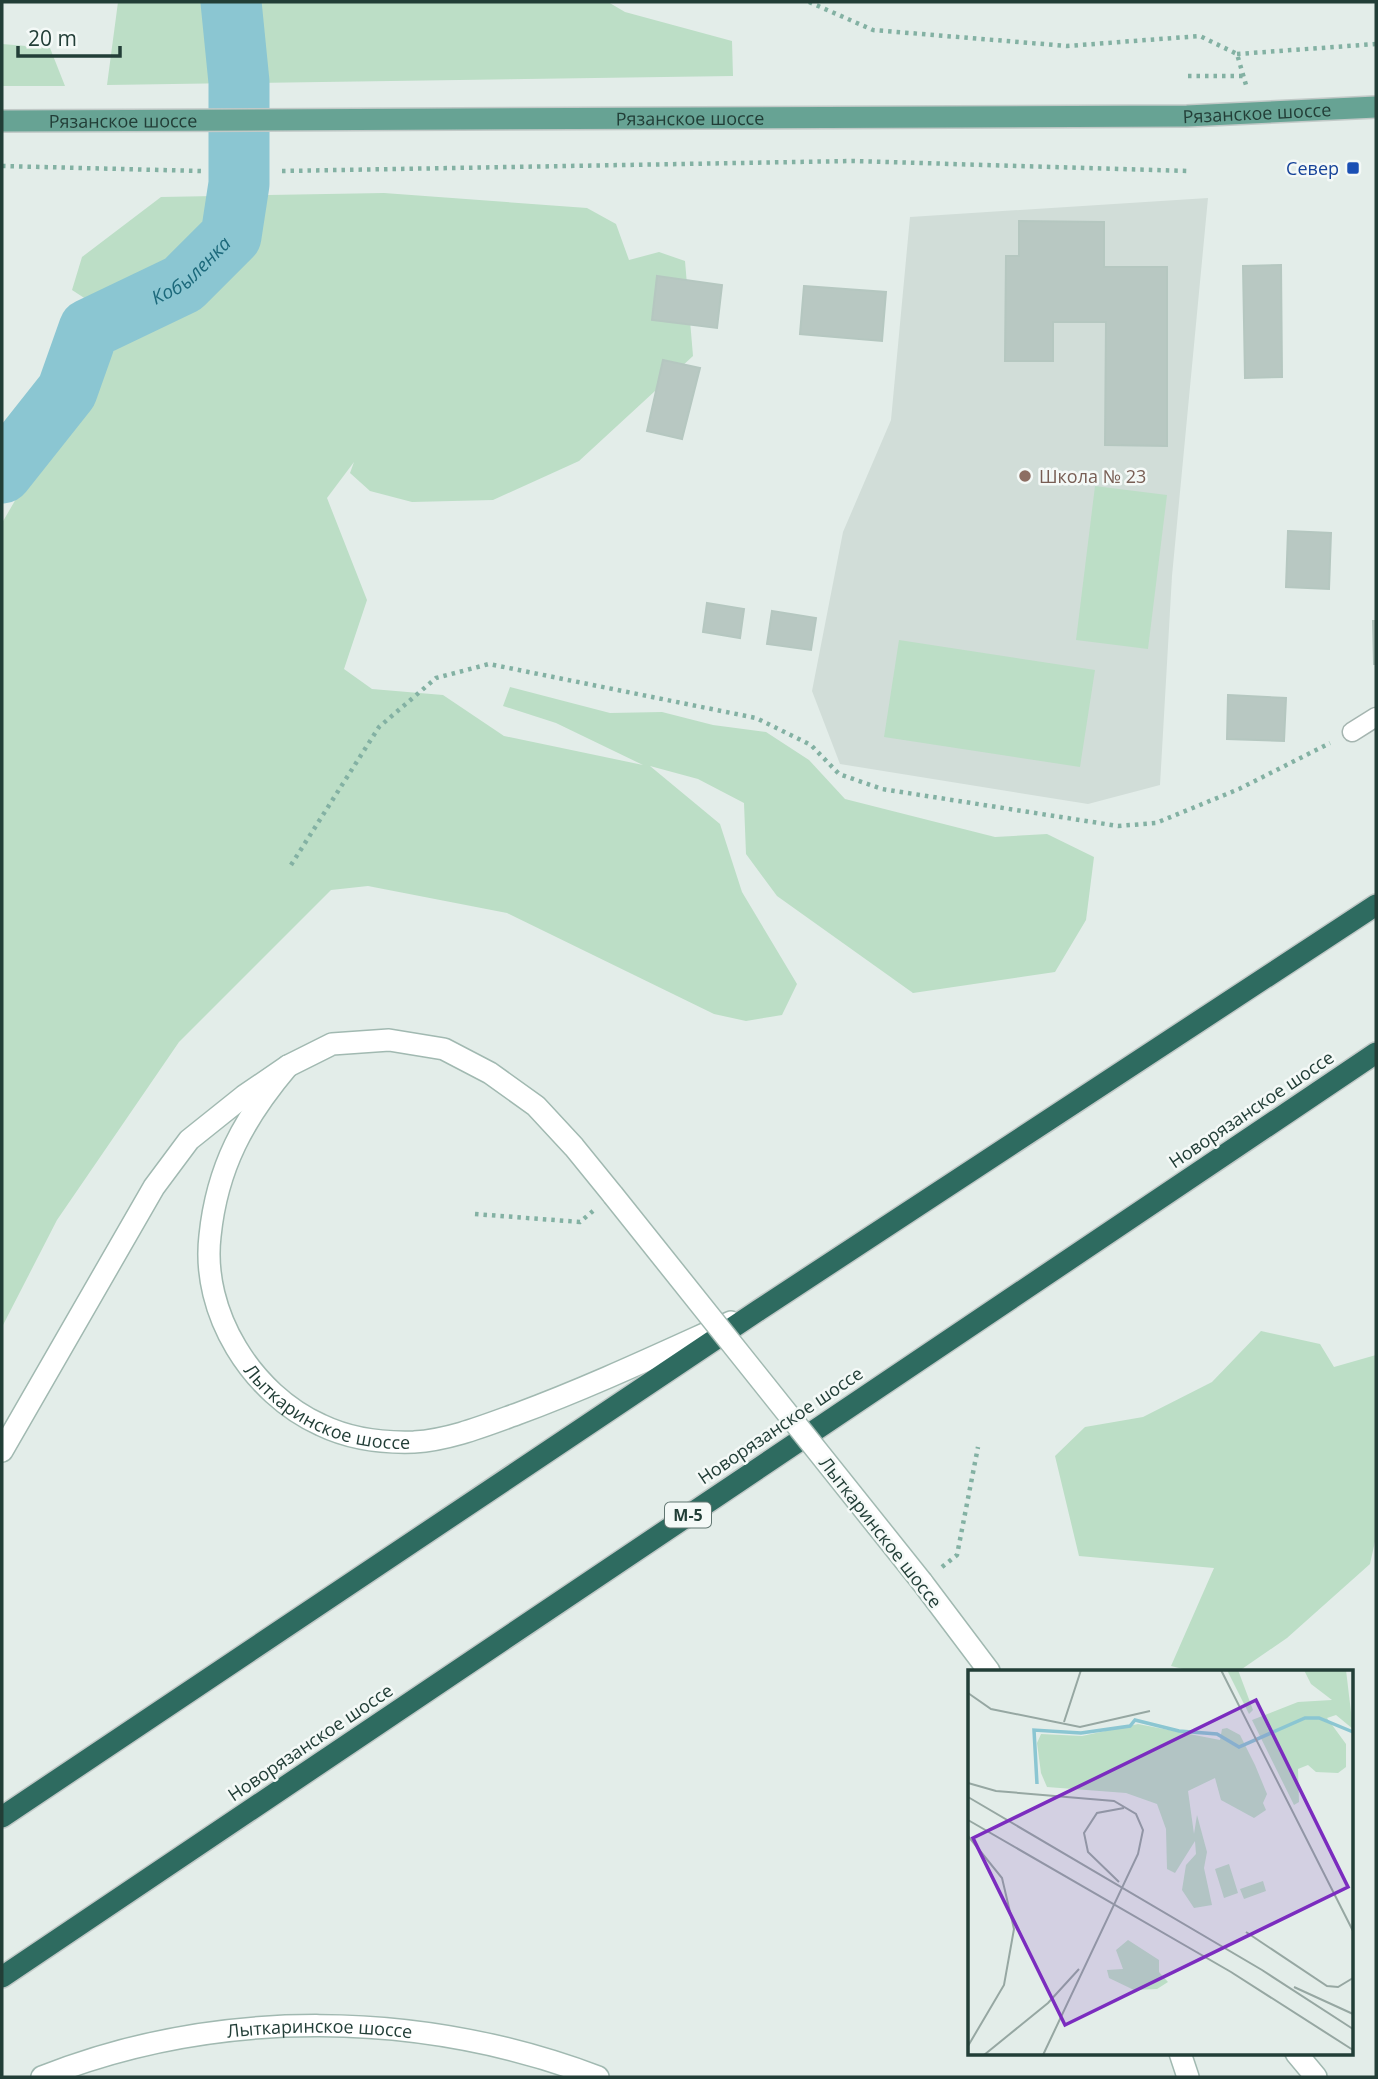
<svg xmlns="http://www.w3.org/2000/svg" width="1378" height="2079" viewBox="0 0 1378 2079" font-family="'Open Sans',sans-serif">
<rect width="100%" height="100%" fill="#e3ede9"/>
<path fill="#d1ddd8" d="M1208,198L1172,576L1160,785L1088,804L840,764L812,691L843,532L891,420L910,217Z"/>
<path fill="#bcdec6" d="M118,2H608L625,12L732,41L733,76L107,85Z
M2,44L50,48L65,86H2Z
M384,193L587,208L616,224L629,260L659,252L685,261L693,356L579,461L493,500L412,502L370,491L350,473L354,462L327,498L367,600L344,669L372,689L443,695L504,736L643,765L556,723L503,706L510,687L610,713L662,712L713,725L766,732L809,760L845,799L995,837L1047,834L1094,857L1086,920L1055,972L913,993L777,896L746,854L744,803L698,779L650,766L720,824L742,892L797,984L782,1015L746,1021L714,1014L507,913L368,886L331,890L179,1042L57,1220L2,1327V523L75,397L132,329L72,290L82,257L161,197Z
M1095,486L1167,495L1148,649L1076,640Z
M899,640L1095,670L1080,767L884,737Z
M1261,1331L1320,1344L1334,1367L1376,1355V1537L1370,1564L1287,1638L1239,1671H1191L1171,1666L1214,1568L1079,1556L1055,1456L1085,1427L1143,1417L1212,1382Z"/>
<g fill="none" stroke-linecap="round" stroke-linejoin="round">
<path stroke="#8bc6d2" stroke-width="61" id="s1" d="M2,473L67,391L89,329L183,284L231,236L239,184V82L231,2"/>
</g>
<path fill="#b8c8c2" stroke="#b5c7c0" stroke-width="2" d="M1019,221L1104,222V267H1167V446L1105,445L1106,322H1053V361H1005L1006,256H1019Z
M1281,265L1282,377L1245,378L1243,266Z
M657,276L722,285L717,328L652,320Z
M804,286L886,292L882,341L800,334Z
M663,360L700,368L682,439L647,431Z
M1288,531L1331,533L1329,589L1286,587Z
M707,603L744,609L740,638L703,632Z
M772,611L816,618L811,650L767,644Z
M1373,621H1376V664H1374Z
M1228,695L1286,698L1284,741L1227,739Z"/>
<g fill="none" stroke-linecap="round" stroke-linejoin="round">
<defs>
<path id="lane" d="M1352,732L1376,717"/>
<g id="secondary">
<path id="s2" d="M288,1066C244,1118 217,1167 210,1236C201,1313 252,1394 321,1425C350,1439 383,1443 414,1442C449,1440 484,1426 517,1414C590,1387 660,1354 731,1322"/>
<path d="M2,1451L154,1187L189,1140L244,1096L288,1066L332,1044L389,1040L444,1049L490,1073L536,1106L574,1147L613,1195"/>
<path d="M922,1582L989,1671"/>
<path d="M1180,2053L1188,2077"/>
<path d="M1296,2053L1316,2077"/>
<path id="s3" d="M42,2077C219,2007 420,2010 598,2077"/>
</g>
<g id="primary">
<path id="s4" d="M2,121L1187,116L1376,107"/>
</g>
<path id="highway" d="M2,1817L759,1310L1376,905
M2,1977L1376,1053"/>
</defs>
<use href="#lane" stroke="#a5b5b0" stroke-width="21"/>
<use href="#secondary" stroke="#a1b9b1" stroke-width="24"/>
<use href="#primary" stroke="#c1c9c7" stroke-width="24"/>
<use href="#highway" stroke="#c1c9c7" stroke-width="24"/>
<path stroke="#83b1a3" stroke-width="4.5" stroke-dasharray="3.5 5" stroke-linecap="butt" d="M809,2L873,30L1067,46L1200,36L1237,54L1246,85
M1237,54L1376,44
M1188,76H1243
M2,166L201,171
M282,171L852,161L1187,171
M291,865L379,727L436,678L489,664L756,718L811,745L839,774L882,789L1118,826L1156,823L1239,789L1330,743
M475,1214L580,1222L593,1211
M942,1567L957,1555L978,1447"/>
<use href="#lane" stroke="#fff" stroke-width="18"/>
<use href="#secondary" stroke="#fff" stroke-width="21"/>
<use href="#primary" stroke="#67a394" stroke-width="21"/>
<use href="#highway" stroke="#2e6b60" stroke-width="21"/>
<defs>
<path id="secondary-bridge" d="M613,1195L922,1582"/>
</defs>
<use href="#secondary-bridge" stroke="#a1b9b1" stroke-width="24" stroke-linecap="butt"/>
<use href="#secondary-bridge" stroke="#fff" stroke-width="21"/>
</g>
<rect fill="#1a4fb4" stroke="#f4f9f7" stroke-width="2.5" x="1346" y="161" width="14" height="14" rx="3.5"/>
<circle fill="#8d6e63" stroke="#f4f9f7" stroke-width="2.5" cx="1025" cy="476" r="7"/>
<g text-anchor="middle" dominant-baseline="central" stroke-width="5" stroke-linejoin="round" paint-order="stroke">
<rect fill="#f4f9f7" stroke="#617671" stroke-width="2" x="665" y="1502.5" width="46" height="25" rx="5"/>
<g font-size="16" font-weight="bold" fill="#223e37">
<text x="688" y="1515">М-5</text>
</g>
<g font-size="18" fill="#223e37" stroke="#f4f9f7">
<text stroke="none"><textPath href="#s4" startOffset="1255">Рязанское шоссе</textPath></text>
<text stroke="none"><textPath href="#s4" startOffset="688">Рязанское шоссе</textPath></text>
<text stroke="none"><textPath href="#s4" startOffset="121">Рязанское шоссе</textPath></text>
<text transform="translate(1251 1109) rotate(-34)">Новорязанское шоссе</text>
<text stroke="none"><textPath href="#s2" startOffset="422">Лыткаринское шоссе</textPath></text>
<text transform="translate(780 1425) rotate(-34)">Новорязанское шоссе</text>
<text transform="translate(881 1532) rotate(52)">Лыткаринское шоссе</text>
<text transform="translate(310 1742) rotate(-34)">Новорязанское шоссе</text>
<text stroke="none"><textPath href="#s3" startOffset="284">Лыткаринское шоссе</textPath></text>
</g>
<g font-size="18" fill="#164399" stroke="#f4f9f7" text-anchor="end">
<text x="1339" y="168">Север</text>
</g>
<g font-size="18" fill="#785e54" stroke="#f4f9f7" text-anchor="start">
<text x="1039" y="476">Школа № 23</text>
</g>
<g font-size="19" font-style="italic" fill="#1c697b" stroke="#f4f9f7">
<text stroke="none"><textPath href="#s1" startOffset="289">Кобыленка</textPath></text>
</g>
</g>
<g transform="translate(968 1670)">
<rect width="385" height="385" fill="#e3ede9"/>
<path d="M259,0H270L285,40L281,44ZM336,0H378L385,59L368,45L359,48L378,74V97L370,103L348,102L340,95L330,99L331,132L326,135L284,50L330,32L364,30L343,14ZM170,54L252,70L254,59L259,58L272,65L287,95L299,124L295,133L298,140L286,148L253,130L247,108L220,121L226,164L229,145L239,182L236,198L244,235L226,238L214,220L218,195L228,184L227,171L207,203L199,199L198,159L189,134L158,123L79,117L73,103L69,73L73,64L114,66ZM261,194L270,223L256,228L247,199ZM295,211L298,221L276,229L272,219ZM160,270L191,290V302L200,312L189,319L166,320L141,308L139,300L155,299L148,280Z" fill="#bcdec6"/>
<path fill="none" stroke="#8bc6d2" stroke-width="3.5" d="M69,114L66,60L113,63L162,56L167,50L211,61L249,64L271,77L337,48H351L385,62"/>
<path fill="none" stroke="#96a7a2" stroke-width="2" d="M253,0L385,261M0,23L23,39L112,57L182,41M96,52L113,0M0,113L28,121L146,131L168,144L175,160L170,184L75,385M0,127L294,300L385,359M0,150L263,302L385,380M0,166L34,208L46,259L36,315L0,376M151,212L120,182L116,163L129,143L156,138M278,262L359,316L370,317L385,308M326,317L385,344M16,385L80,333L111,299"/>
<path fill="#7b2cbf" fill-opacity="0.15" stroke="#7b2cbf" stroke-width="3.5" d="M288,30L380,217L97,355L5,168Z"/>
<rect width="385" height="385" fill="none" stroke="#223e37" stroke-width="3.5"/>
</g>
<rect width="1378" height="2079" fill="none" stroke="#223e37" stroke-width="7"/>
<path d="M18 46v10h102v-10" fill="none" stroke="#223e37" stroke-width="3.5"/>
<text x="28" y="46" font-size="21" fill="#223e37" stroke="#f4f9f7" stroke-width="5" paint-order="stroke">20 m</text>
</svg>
